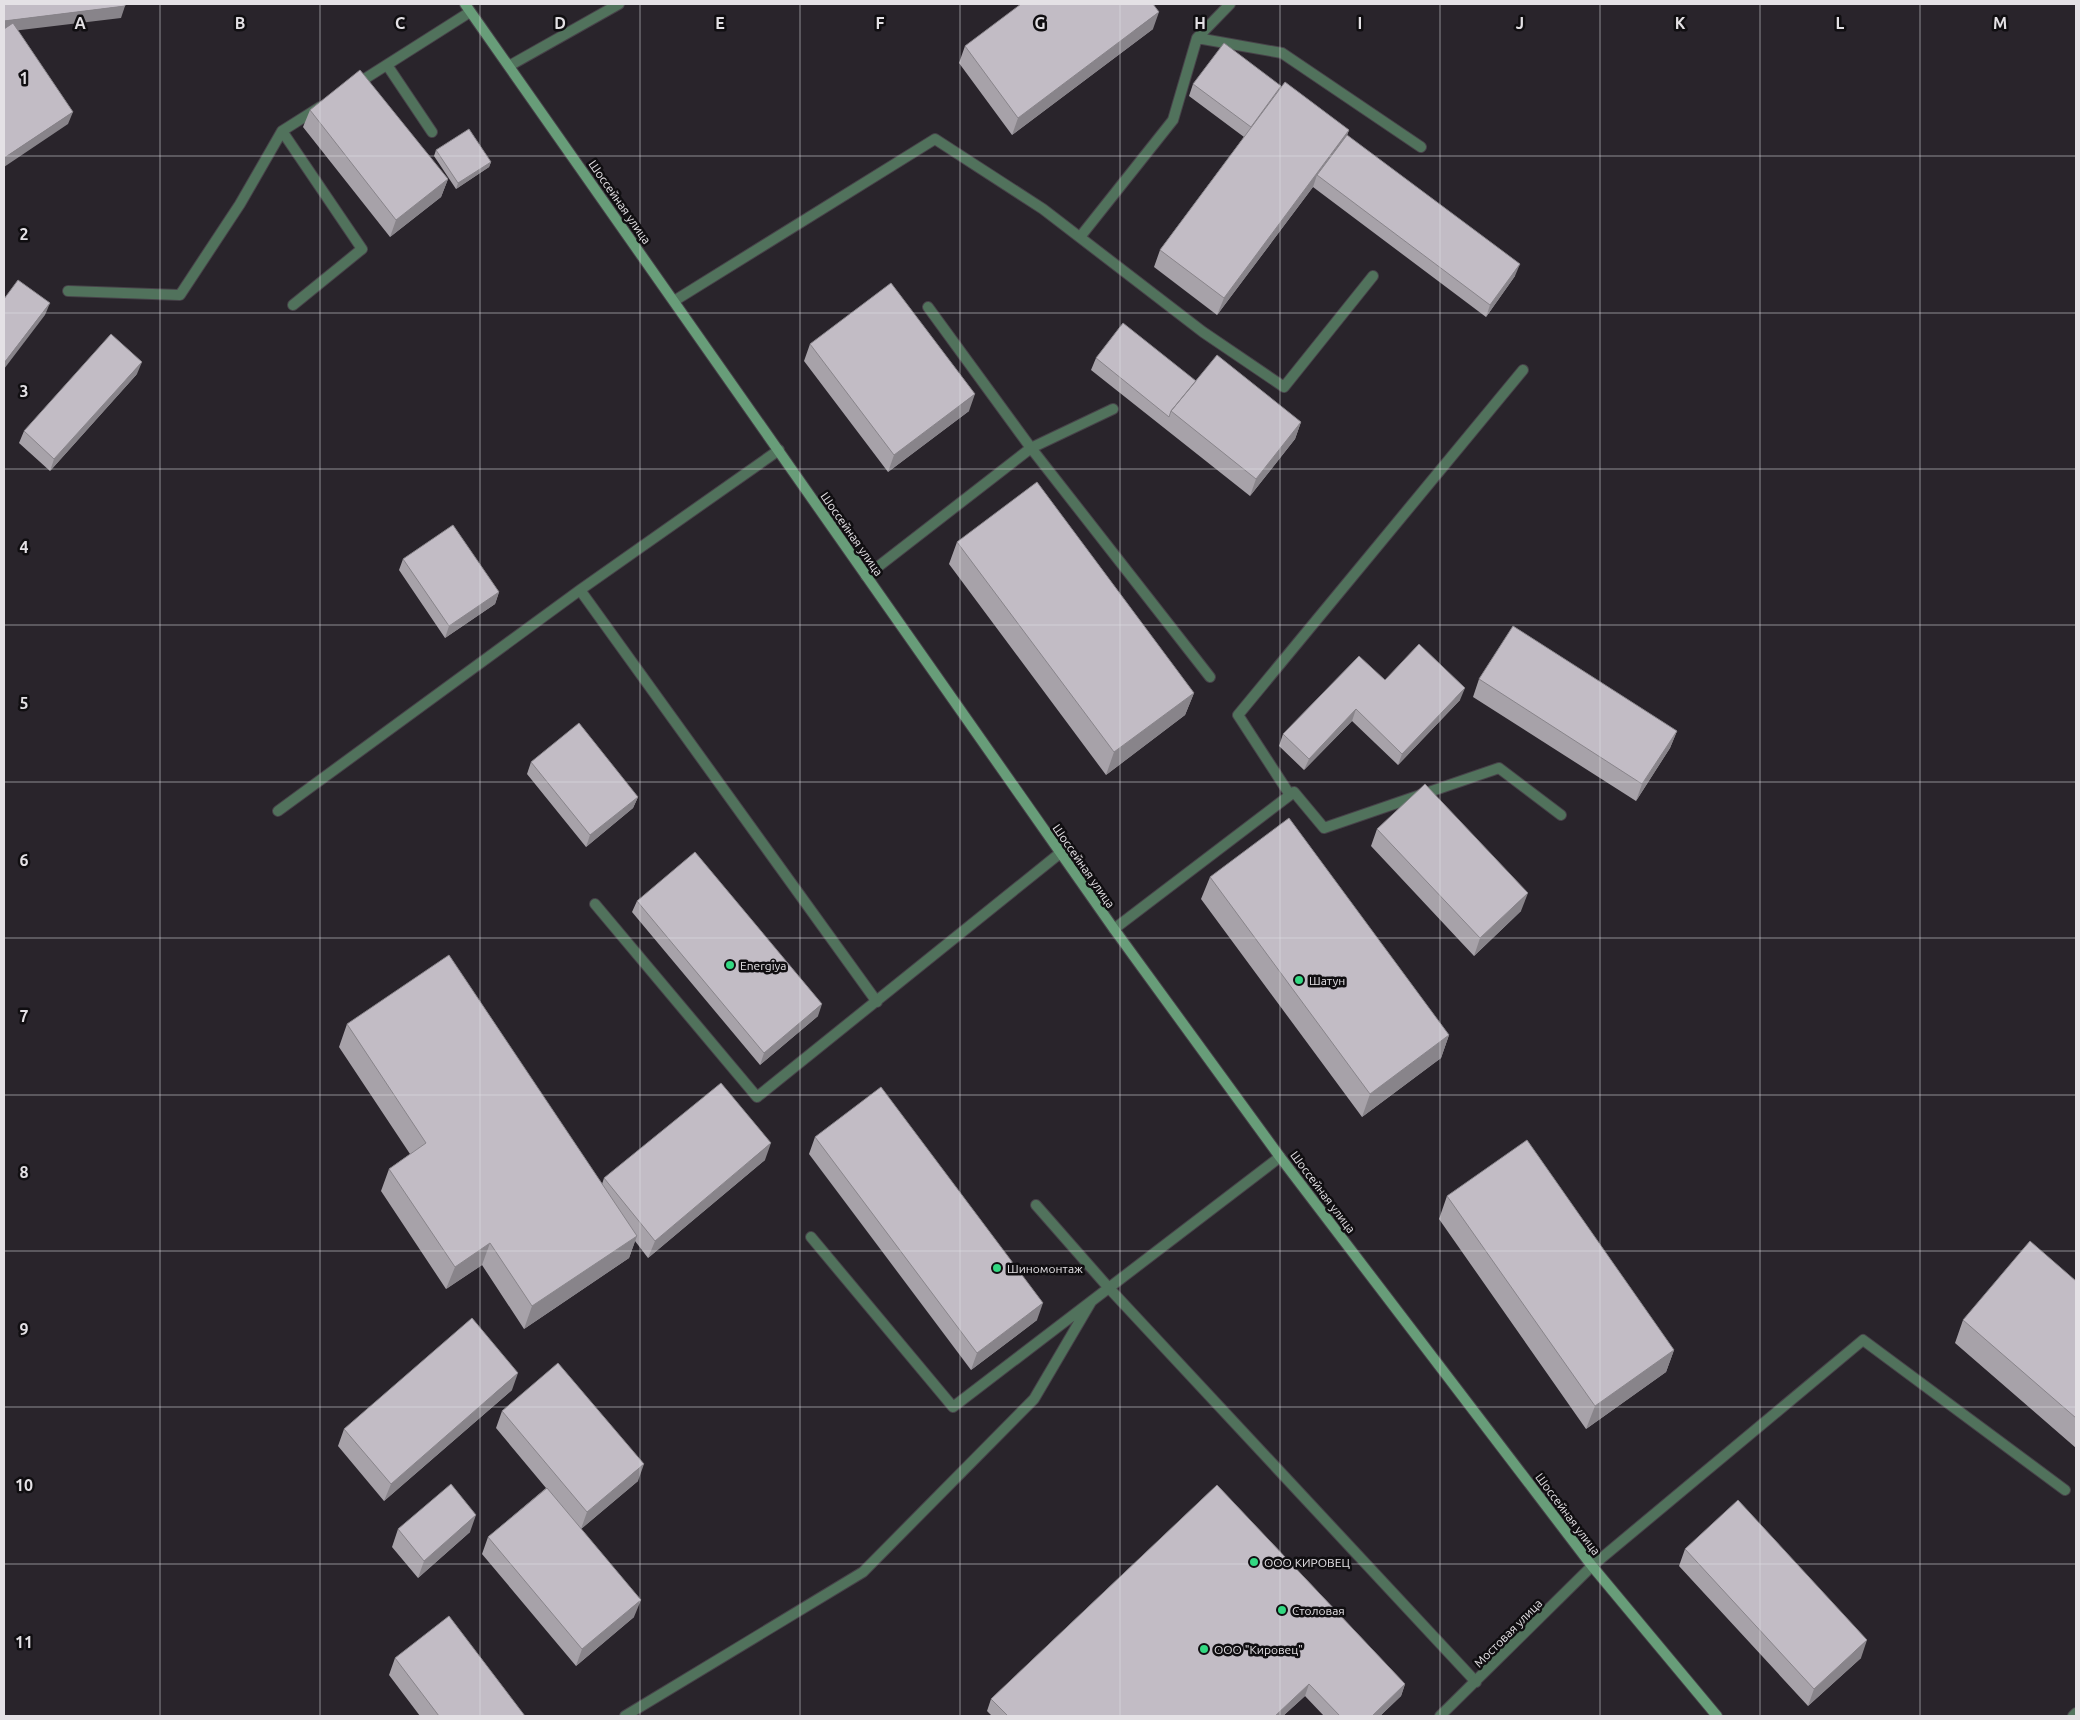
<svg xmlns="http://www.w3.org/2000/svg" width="2080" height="1720" viewBox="0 0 2080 1720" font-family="Ubuntu,sans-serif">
<rect width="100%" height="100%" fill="#29242b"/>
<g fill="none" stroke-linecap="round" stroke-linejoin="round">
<defs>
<path id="service" d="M1197,38L1282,53L1421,147
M387,65L432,132
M509,66L619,4
M355,85L470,12
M282,131L362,249L293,305
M1080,237L1173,120L1197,38L1230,4
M68,291L180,295L240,204L282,131L320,107
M674,301L935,139L1043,209L1203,332L1284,387L1373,276
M928,307L1031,448L1113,409
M866,576L1031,448L1210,677
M580,590L877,1002
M1290,795L1238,715L1523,370
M278,811L580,590L779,450
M595,904L757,1097L1059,854
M1114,929L1294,792L1324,828L1499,768L1561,815
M1036,1205L1108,1287L1476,1682
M811,1237L953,1407L1280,1157
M1592,1566L1863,1340L2065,1490
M625,1716L863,1572L1034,1399L1091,1302
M2073,1716L2076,1713"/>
<path id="tertiary" d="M1440,1716L1592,1566"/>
<path id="secondary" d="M465,4L1114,929L1280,1157L1592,1566L1717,1716"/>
</defs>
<use href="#service" stroke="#474249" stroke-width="12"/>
<use href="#tertiary" stroke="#474249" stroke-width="12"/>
<use href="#secondary" stroke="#474249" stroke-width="12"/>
<use href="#service" stroke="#51725c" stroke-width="10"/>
<use href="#tertiary" stroke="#51725c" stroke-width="10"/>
<use href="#secondary" stroke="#689d79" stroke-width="10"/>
</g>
<path fill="#a7a2a9" d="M1153,29L1012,135L959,63L965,46Z
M1193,84L1281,86L1349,130L1347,135L1515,276L1486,317L1313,187L1217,315L1154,267L1160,250L1244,137L1189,96Z
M310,110L448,179L441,197L390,237L303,127Z
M436,150L491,162L489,167L456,189L434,156Z
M810,344L969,411L888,472L804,361Z
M1096,358L1196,381L1301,422L1295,439L1250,496L1091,370Z
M137,374L50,471L19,443L24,431Z
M957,542L1194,693L1185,715L1106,775L949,564Z
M403,559L499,592L495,604L445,638L399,570Z
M1479,679L1677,731L1670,748L1636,801L1473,697Z
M1385,680L1460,700L1398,765L1352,721L1304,770L1279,746L1283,734Z
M531,762L638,797L633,808L586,847L527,774Z
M1377,829L1521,911L1474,956L1371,846Z
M1210,877L1449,1035L1441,1058L1362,1117L1201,899Z
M637,901L818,1016L760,1065L632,912Z
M347,1024L602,1184L604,1178L765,1160L648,1258L635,1241L629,1258L524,1329L482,1265L446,1289L381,1191L389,1169L410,1154L339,1047Z
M815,1137L1037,1320L971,1370L809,1154Z
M1447,1196L1674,1350L1666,1372L1586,1429L1439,1219Z
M2076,1281V1448L1955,1343L1963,1320Z
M512,1390L384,1501L338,1446L344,1429Z
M502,1411L638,1481L581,1529L634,1617L576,1666L482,1554L488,1537L546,1488L496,1428Z
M1217,1485L1405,1684L1401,1696L1380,1716H1324L1305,1696L1283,1716H992L987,1711L991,1699Z
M398,1529L470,1532L418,1578L392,1547Z
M1685,1549L1861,1658L1808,1706L1679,1566Z
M395,1658L525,1716H420L389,1675Z"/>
<path fill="#88848a" d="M125,6L121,18L4,32V21Z
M1159,12L1153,29L1012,135L1018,118Z
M73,112L68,124L4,167V158Z
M1349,130L1343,147L1317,175L1313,187L1217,315L1224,298Z
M491,162L489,167L456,189L458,183Z
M448,179L441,197L390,237L396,220Z
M1520,264L1515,276L1486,317L1490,305Z
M50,303L45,315L4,369V363Z
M142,362L137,374L50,471L54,459Z
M975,394L969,411L888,472L894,455Z
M1301,422L1295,439L1250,496L1256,479Z
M499,592L495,604L445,638L449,626Z
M1465,688L1460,700L1398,765L1402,754Z
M1194,693L1185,715L1106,775L1114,752Z
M1356,709L1352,721L1304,770L1309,759Z
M1677,731L1670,748L1636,801L1642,784Z
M638,797L633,808L586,847L590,835Z
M1528,893L1521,911L1474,956L1480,938Z
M822,1004L818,1016L760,1065L764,1053Z
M1449,1035L1441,1058L1362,1117L1370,1094Z
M771,1143L765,1160L648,1258L655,1241Z
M637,1236L629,1258L524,1329L532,1306Z
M490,1243L482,1265L446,1289L455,1267Z
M1043,1303L1037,1320L971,1370L977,1353Z
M1674,1350L1666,1372L1586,1429L1595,1406Z
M518,1373L512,1390L384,1501L391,1484Z
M644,1464L638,1481L581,1529L587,1512Z
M476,1515L470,1532L418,1578L424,1561Z
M641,1600L634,1617L576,1666L582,1649Z
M1867,1640L1861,1658L1808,1706L1814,1689Z
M1309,1684L1305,1696L1283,1716H1275Z
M1405,1684L1401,1696L1380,1716H1372Z"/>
<path fill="#c2bcc5" stroke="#88848a" d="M4,4H125V6L4,21Z
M1021,4H1153L1159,12L1018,118L965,46Z
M13,23L73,112L4,158V29Z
M1224,43L1281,86L1251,127L1193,84Z
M360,70L448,179L396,220L310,110Z
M1285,82L1349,130L1224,298L1160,250Z
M469,129L491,162L458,183L436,150Z
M1347,135L1520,264L1490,305L1317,175Z
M18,280L50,303L4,363V299Z
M891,283L975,394L894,455L810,344Z
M1123,323L1196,381L1171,411L1169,417L1096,358Z
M111,334L142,362L54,459L24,431Z
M1217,355L1301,422L1256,479L1171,411Z
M1037,482L1194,693L1114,752L957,542Z
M453,525L499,592L449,626L403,559Z
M1513,626L1677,731L1642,784L1479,679Z
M1419,644L1465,688L1402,754L1356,709L1309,759L1283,734L1359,656L1385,680Z
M579,723L638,797L590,835L531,762Z
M1425,784L1528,893L1480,938L1377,829Z
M1289,818L1449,1035L1370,1094L1210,877Z
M695,852L822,1004L764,1053L637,901Z
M449,955L637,1236L532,1306L490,1243L455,1267L389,1169L426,1143L347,1024Z
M721,1083L771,1143L655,1241L604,1178Z
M881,1087L1043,1303L977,1353L815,1137Z
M1527,1140L1674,1350L1595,1406L1447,1196Z
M2030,1241L2076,1281V1418L1963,1320Z
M472,1318L518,1373L391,1484L344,1429Z
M558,1363L644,1464L587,1512L502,1411Z
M451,1484L476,1515L424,1561L398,1529Z
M1217,1485L1405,1684L1372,1716H1340L1309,1684L1275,1716H1008L991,1699Z
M547,1488L641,1600L582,1649L488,1537Z
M1738,1500L1867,1640L1814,1689L1685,1549Z
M449,1616L525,1716H439L395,1658Z"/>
<path fill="none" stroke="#e4e1e5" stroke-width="1" stroke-opacity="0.55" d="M160,4V1716M320,4V1716M480,4V1716M640,4V1716M800,4V1716M960,4V1716M1120,4V1716M1280,4V1716M1440,4V1716M1600,4V1716M1760,4V1716M1920,4V1716M4,156H2076M4,313H2076M4,469H2076M4,625H2076M4,782H2076M4,938H2076M4,1095H2076M4,1251H2076M4,1407H2076M4,1564H2076"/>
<g fill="#33d882" stroke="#100e11" stroke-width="2">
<circle cx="730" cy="965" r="5"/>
<circle cx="1299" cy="980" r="5"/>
<circle cx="997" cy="1268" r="5"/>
<circle cx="1254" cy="1562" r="5"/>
<circle cx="1282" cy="1610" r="5"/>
<circle cx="1204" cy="1649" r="5"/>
</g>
<g text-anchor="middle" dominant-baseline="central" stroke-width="5" stroke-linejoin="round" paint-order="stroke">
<g font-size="12" fill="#e4e1e5" stroke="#100e11">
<text transform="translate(620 202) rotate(55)">Шоссейная улица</text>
<text transform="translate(852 534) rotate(55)">Шоссейная улица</text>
<text transform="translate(1084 866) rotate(55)">Шоссейная улица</text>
<text transform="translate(1323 1192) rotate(53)">Шоссейная улица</text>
<text transform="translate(1568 1514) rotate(53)">Шоссейная улица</text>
<text transform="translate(1508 1633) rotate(-45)">Мостовая улица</text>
</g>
<g font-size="12" fill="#e4e1e5" stroke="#100e11" text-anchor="start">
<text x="740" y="965">Energiya</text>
<text x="1309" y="980">Шатун</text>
<text x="1007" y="1268">Шиномонтаж</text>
<text x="1264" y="1562">ООО КИРОВЕЦ</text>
<text x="1292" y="1610">Столовая</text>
<text x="1214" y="1649">ООО "Кировец"</text>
</g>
</g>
<g font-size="16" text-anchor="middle" font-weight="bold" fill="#e4e1e5" stroke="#100e11" stroke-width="5" stroke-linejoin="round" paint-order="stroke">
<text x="80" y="29">A</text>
<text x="240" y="29">B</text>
<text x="400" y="29">C</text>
<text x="560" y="29">D</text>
<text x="720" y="29">E</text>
<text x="880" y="29">F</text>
<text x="1040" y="29">G</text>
<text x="1200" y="29">H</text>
<text x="1360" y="29">I</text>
<text x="1520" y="29">J</text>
<text x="1680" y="29">K</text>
<text x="1840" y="29">L</text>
<text x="2000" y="29">M</text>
<text x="24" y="84">1</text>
<text x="24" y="240">2</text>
<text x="24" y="397">3</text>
<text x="24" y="553">4</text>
<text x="24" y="709">5</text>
<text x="24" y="866">6</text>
<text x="24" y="1022">7</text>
<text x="24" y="1178">8</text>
<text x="24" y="1335">9</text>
<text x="24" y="1491">10</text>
<text x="24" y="1648">11</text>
</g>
<rect width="2080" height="1720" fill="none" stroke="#e4e1e5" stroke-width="10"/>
</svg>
